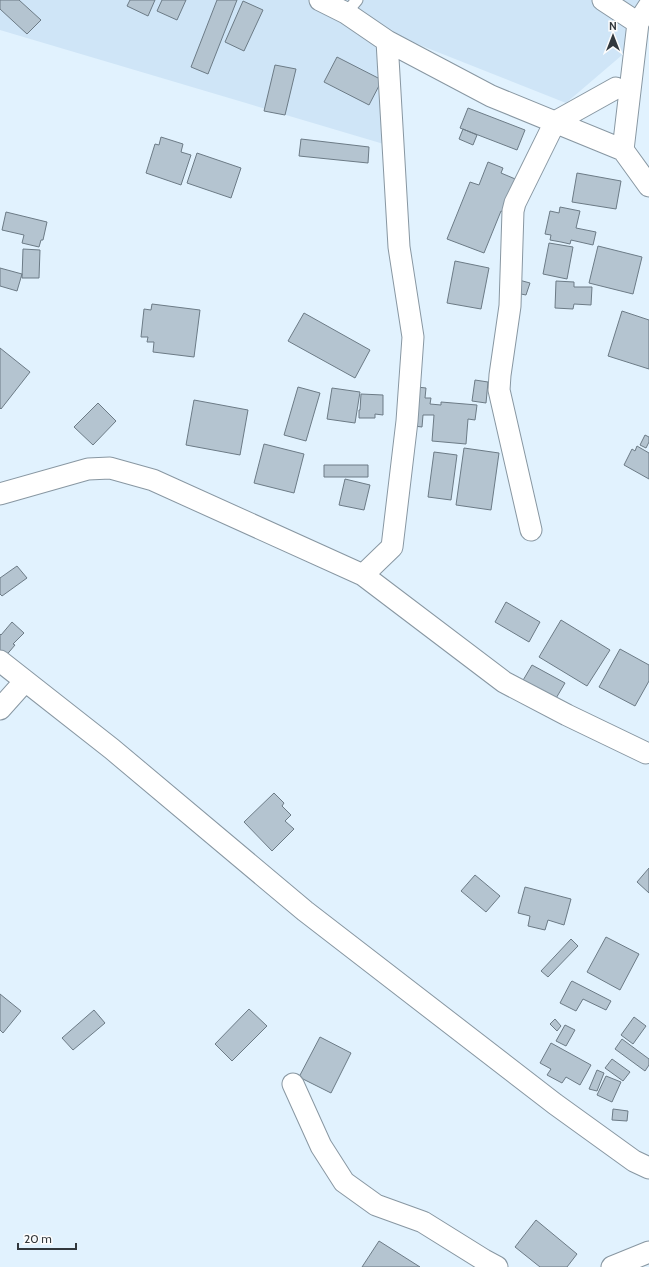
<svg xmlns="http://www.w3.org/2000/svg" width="649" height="1267" viewBox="0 0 649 1267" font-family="Cabin,sans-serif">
<rect width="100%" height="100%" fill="#e1f2fe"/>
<path fill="#cfe5f7" d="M0,0H649V27L642,38L566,103L402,38L387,145L0,30Z"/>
<path fill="#b4c4d0" stroke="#6c7b86" d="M0,0H19L41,20L27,34L0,9Z
M130,0H155L148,16L127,6Z
M162,0H186L177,20L157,11Z
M217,0H237L208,74L191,67Z
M243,1L263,10L244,51L225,42Z
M337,57L382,80L369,105L324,82Z
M275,65L296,69L285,115L264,111Z
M468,108L525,130L517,150L460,128Z
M463,129L477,135L473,145L459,139Z
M161,137L183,144L181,152L191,155L181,185L146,173L155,144L159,145Z
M301,139L369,147L368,163L299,156Z
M197,153L241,168L231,198L187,183Z
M488,162L503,168L501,173L520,181L506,213L501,211L484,253L447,239L470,182L479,185Z
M577,173L621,181L616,209L572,202Z
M560,207L580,211L576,228L596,232L593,245L571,240L570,244L561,242L550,240L551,235L545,234L550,211L559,213Z
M6,212L47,222L43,240H41L39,247L22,243L24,235L2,230Z
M549,243L573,247L567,279L543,274Z
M598,246L642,257L633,294L589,283Z
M23,249L40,250L39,278H22Z
M455,261L489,268L481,309L447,303Z
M0,268L22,274L17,291L0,286Z
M519,280L530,283L526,295L516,293Z
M556,281L574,282V287H592L591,305L574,304L573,309L555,308Z
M152,304L200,310L194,357L153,352L154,342H147L148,337H141L144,309L151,310Z
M622,311L649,320V369L608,356Z
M304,313L370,350L355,378L288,341Z
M0,348L30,372L1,409L0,408Z
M475,380L488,382L486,403L472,401Z
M298,387L320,393L306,441L284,435Z
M417,387L426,388L425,398H431L430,404L441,405V402L477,405L475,420L468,419L466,444L432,441L434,415H423L422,427L414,426Z
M332,388L360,392L355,423L327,419Z
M361,394L383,395V415L375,414V418H359V410H360Z
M194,400L248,410L240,455L186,445Z
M98,403L116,421L93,445L74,427Z
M645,435L649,437V442L646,448L640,445Z
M264,444L304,454L294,493L254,483Z
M637,446L649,453V479L624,465L632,449L635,451Z
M464,448L499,453L491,510L456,505Z
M434,452L457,455L451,500L428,497Z
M324,465H368V477H324Z
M345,479L370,485L364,510L339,505Z
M17,566L27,578L2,596L0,594V578Z
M506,602L540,622L529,642L495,622Z
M561,620L610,650L587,686L539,657Z
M12,622L24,633L13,644L15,645L4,658L0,655V634L1,635Z
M620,649L649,665V681L635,706L599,687Z
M532,665L565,683L555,700L522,682Z
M274,793L284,803L282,806L291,815L285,821L294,829L272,851L244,822Z
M649,868V893L637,882Z
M475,875L500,896L486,912L461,891Z
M525,887L571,899L564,925L548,920L545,930L528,926L530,916L518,913Z
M606,937L639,954L620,990L587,972Z
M571,939L578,946L548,977L541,971Z
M572,981L611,1001L606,1010L583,999L576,1011L560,1003L571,982Z
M0,994L21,1011L3,1033L0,1030Z
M249,1009L267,1026L232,1061L215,1044Z
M94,1010L105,1023L73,1050L62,1038Z
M634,1017L646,1026L633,1044L621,1035Z
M555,1019L561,1026L557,1031L550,1024Z
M565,1025L575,1030L566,1046L556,1041Z
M320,1037L351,1053L331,1093L299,1077Z
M622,1039L649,1059V1065L645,1071L615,1049Z
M551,1043L591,1065L580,1085L566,1077L562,1083L547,1075L551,1069L540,1063Z
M612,1059L630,1072L623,1081L605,1068Z
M597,1070L604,1073L597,1091L589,1089Z
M606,1076L621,1082L612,1102L597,1095Z
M613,1109L628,1111L627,1121L612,1120Z
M536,1220L577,1254L567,1267H540L515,1247Z
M379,1241L420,1267H362Z"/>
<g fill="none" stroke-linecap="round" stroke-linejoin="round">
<defs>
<path id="service" d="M346,13L357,0"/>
<path id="minor" d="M320,0L346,13L387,41L399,247L413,337L407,421L392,547L363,575
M603,0L638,23
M387,41L491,96L623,150L649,186
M623,150L638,23L649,6
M0,494L88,469L110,468L153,480L363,575L504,682L567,715L646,753
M531,530L499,390L500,375L510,306L513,211L515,203L555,122L616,88
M0,661L112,749L305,911L555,1104L634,1161L649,1168
M0,709L25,681
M293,1084L321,1146L344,1182L376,1205L423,1222L484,1260L497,1267
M612,1267L649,1252"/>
</defs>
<use href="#service" stroke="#8897a2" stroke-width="13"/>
<use href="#minor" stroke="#8897a2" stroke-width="23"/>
<use href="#service" stroke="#fff" stroke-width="11"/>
<use href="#minor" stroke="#fff" stroke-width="21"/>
</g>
<g transform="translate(613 36)" stroke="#fcfcfc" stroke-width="3" paint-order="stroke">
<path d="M0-3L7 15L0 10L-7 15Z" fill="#32383d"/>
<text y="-6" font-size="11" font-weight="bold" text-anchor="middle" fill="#32383d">N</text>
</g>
<path d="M18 1243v6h58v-6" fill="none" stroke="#32383d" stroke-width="2"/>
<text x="24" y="1243" font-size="12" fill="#32383d" stroke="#fcfcfc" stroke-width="3" paint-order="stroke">20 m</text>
</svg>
